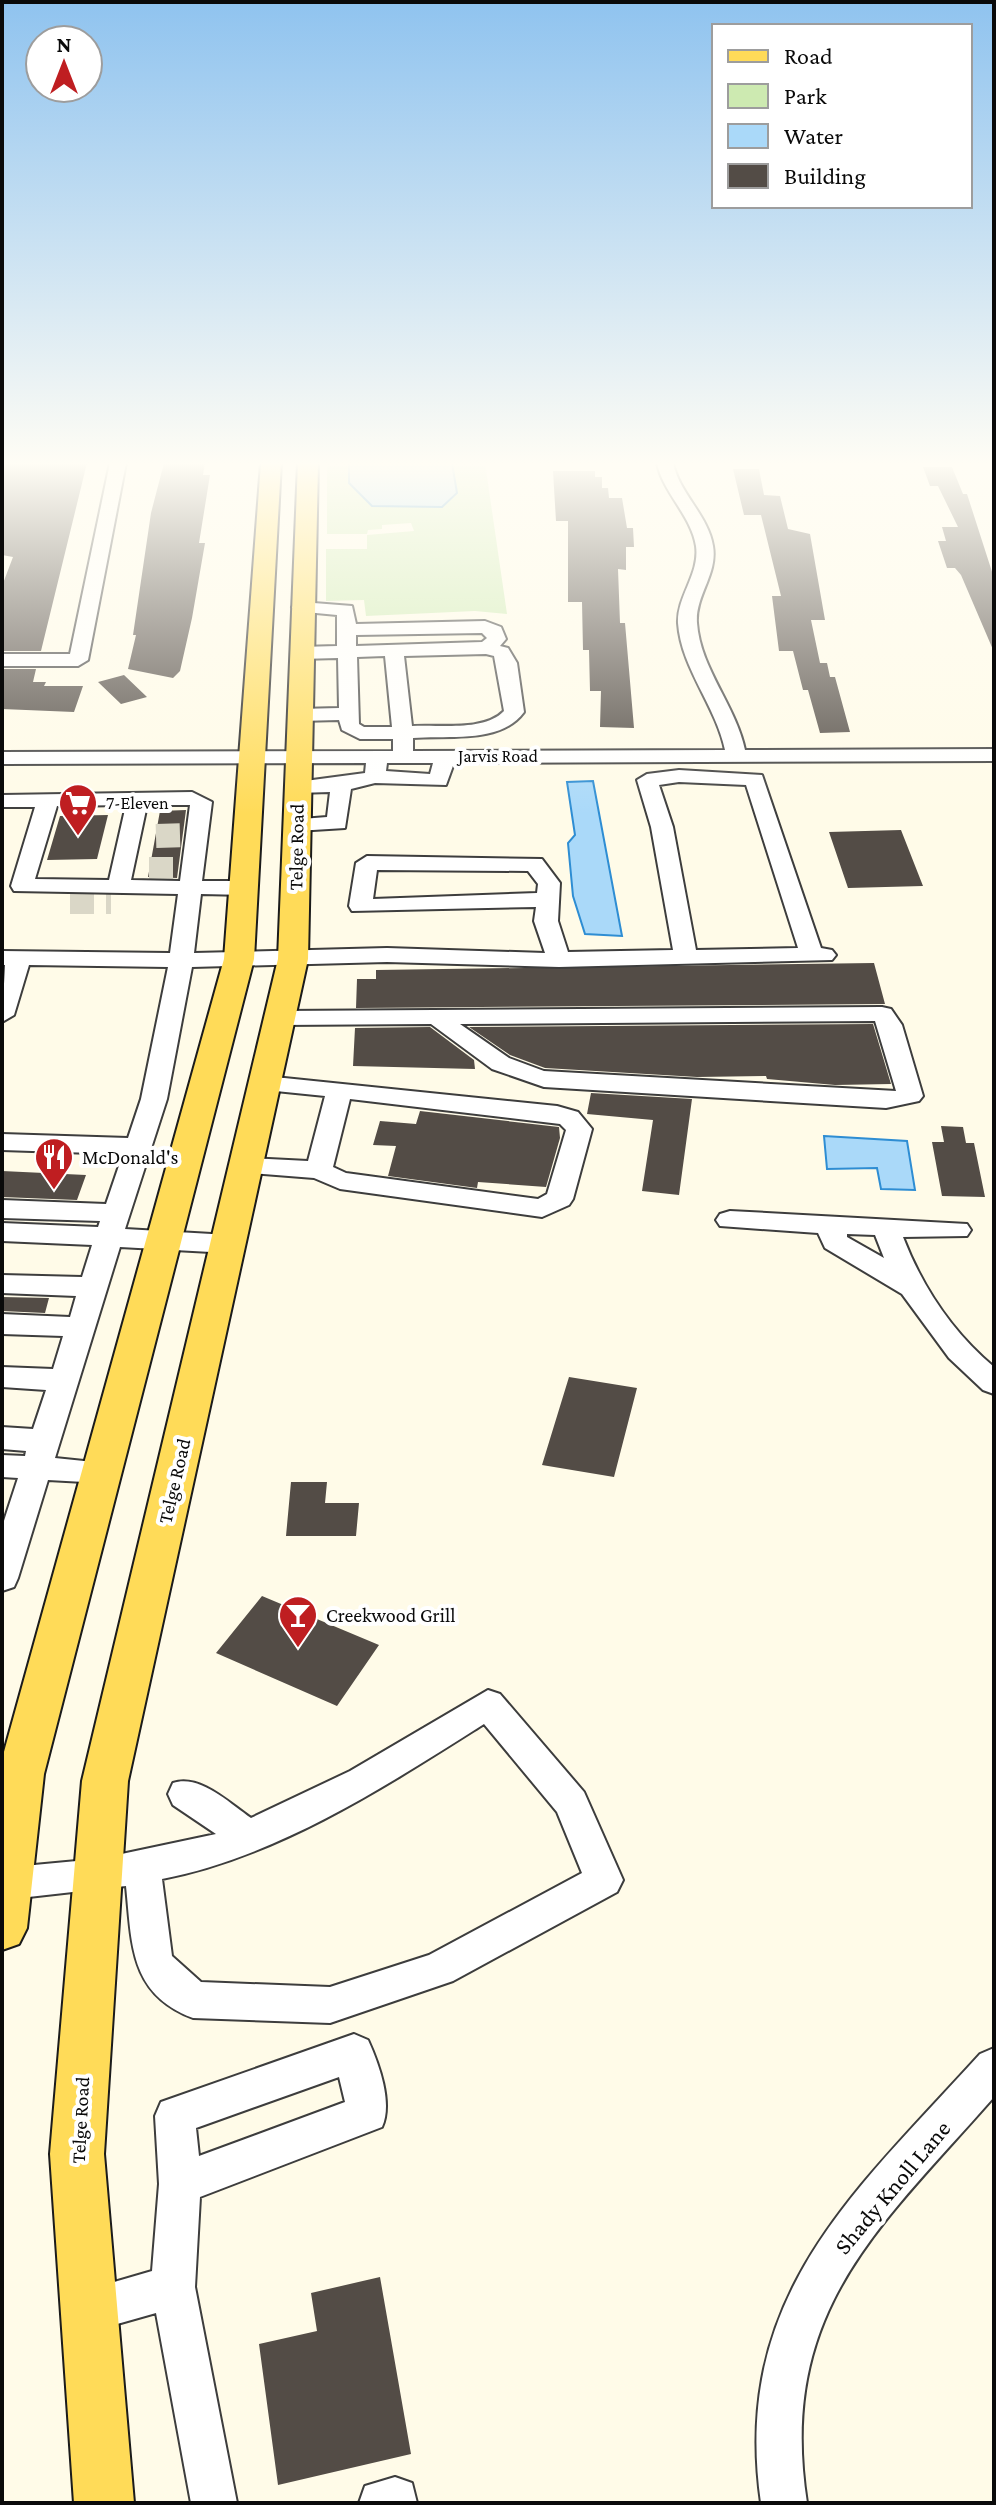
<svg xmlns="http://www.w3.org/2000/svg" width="996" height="2505" viewBox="0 0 996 2505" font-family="'Crimson Pro',serif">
<rect width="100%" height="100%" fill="#fffbe8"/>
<path fill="#cdeab1" d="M327,463H485L507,614L475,611L366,616L364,600L326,601V549H367V535L414,531L411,523L382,525V529L368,530L367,534H327Z"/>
<path fill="#aad9f9" stroke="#2e8dd3" stroke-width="2" d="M349,463H452L457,493L442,507L372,506L349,483Z
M593,781L622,936L585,934L573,896L568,843L575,835L567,782Z
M824,1136L907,1141L915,1190L881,1189L877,1168L827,1169Z"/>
<path fill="#534c46" d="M2,463H87L41,651H2V586L13,557L2,555Z
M164,463H205L203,475H210L199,543H205L192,618L180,671L173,678L128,669L136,635H133L151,513Z
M923,467H952L963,494H967L994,578V652L961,575L955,568H947L938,541H946L942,527H958L938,486H930Z
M733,469H759L764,495L780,496L788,529L810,534L825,620H811L820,663H827L830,677H835L850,732L820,733L808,690H803L793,651H779L772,596H781L761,515H744Z
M553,471H595V477H602V488H608L609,498H622L627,528H633L634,547H626V570L618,569L620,623H625L634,728L600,727L601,691H590L589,650H583L582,602H568V521H556Z
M2,669H36L33,682H46L44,686H83L74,712L2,709Z
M124,675L147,697L121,704L98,682Z
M186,810L177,878L148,877L160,811Z
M108,815L97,859L47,860L60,816Z
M901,830L923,886L848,888L829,832Z
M874,963L885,1004L356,1008L357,979H376V970Z
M873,1024L891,1084L835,1085L767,1079L766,1076L697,1077L545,1068L510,1055L469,1027Z
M430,1027L474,1060L475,1069L353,1066L355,1028Z
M591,1093L692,1099L679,1195L642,1191L653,1120L587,1114Z
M420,1111L559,1127L560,1138L546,1187L478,1182L477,1188L388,1176L396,1146L373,1145L380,1121L416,1124Z
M941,1126L963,1127L966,1143H974L985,1197L942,1196L932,1142H944Z
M2,1171L86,1175L77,1200L2,1197Z
M2,1297L49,1298L45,1313L2,1311Z
M569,1377L637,1388L614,1477L542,1465Z
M291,1482H327L325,1503H359L356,1536H286Z
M262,1596L379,1645L337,1706L216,1653Z
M380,2277L411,2454L278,2485L259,2344L317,2331L311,2293Z"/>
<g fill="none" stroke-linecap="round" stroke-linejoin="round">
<path stroke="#dad7c7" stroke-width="24" stroke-dasharray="24 12" stroke-linecap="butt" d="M156,836L189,835
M149,869H184
M70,902H111"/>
<defs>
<path id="minor" d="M110,463H126L88,660L78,666H2V654H70Z
M657,463H673C679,493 708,515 713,546C718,574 695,596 697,623C700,668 736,706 745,750L994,749V761L454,763L446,785L375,783L351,789L345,828L297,831L289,830L286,825L289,820L327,817L330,792L297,793L286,787L290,783L365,773L366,763L2,764V752L393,751V739H360L342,730L339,720L299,721L289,715L299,709L339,708L338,658L300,659L291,653L300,647L337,646V615L295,611L292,607L301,602L352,606L356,624L485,621L501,627L506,639L500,646L508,648L517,663L524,712C501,744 448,735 413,738V751L725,750C716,706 681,668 678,623C677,596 700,574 696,546C691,515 663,493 657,463ZM482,633L487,638L482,642L356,646V635ZM486,654L494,656L504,711C484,732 439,724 412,726L404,656ZM385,656L392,727H364L359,724L357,657ZM387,763H433L430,774L386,771Z
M679,770L762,775L821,948L832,950L836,955L832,960L559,967L387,962L192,967L167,1099L125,1229L229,1235L239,1238L243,1244L239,1250L229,1253L120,1247L55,1458L113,1464L118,1472L113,1480L102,1483L48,1480L18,1578L14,1587L2,1591V1527L18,1478L2,1477V1455L25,1456L26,1451L2,1449V1427L33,1429L46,1390L2,1387V1367L53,1369L63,1336L2,1334V1314L70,1317L76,1296L2,1293V1275L82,1277L92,1245L2,1241V1223L98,1227L100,1221L2,1218V1200L106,1204L123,1154L2,1150V1134L128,1138L141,1099L168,967L29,965L14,1015L2,1022L5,965H2V951L170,953L178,894L14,891L11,886L35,807H2V795L192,792L212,802L202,881H246L257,888L246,895L201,894L194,953L387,948L545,953L534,921L536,907L352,911L349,906L356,863L367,856L542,859L560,883L558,921L568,952L673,950L651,827L637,780L647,774ZM679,782L746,785L798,948L696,950L673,827L659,785ZM126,805L109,880L35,879L57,806ZM147,805H190L180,881L131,880ZM377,870L528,871L538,884L537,893L373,899Z
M882,1007L891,1009L902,1025L923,1096L919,1101L886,1108L544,1087L492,1069L431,1024L280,1025L268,1018L280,1011ZM875,1021L896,1091L544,1071L509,1058L460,1024Z
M265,1076L557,1106L578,1112L592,1129L573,1199L569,1205L542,1217L340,1189L314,1178L238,1172L234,1166L238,1160L247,1158L308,1161L325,1096L256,1089L252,1084ZM350,1099L560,1124L566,1130L547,1194L538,1199L346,1173L333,1167Z
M730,1211L967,1224L971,1230L967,1236L903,1237C922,1286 952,1332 994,1367V1394L983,1390L949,1358L902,1294L825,1248L818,1233L720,1226L716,1220L720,1214ZM847,1234L875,1235L884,1258L847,1237Z
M488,1690L500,1694L584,1792L623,1880L617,1892L453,1981L330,2023L193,2018C129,1994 132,1943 126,1886L2,1900V1868L98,1859L216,1834L173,1805L168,1794L173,1783C200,1774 229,1803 251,1818L350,1771ZM484,1724L557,1812L582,1873L429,1955L330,1987L201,1982L172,1956L162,1879C277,1857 386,1786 484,1724Z
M354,2034L368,2040C379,2064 393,2103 382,2127L200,2197L195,2287L237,2503H191L156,2313L89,2332L73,2326L67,2310L73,2294L152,2271L159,2184L155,2116L161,2102ZM339,2077L345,2102L199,2156L196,2128Z
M994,2048V2097C879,2228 777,2311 807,2503H761C731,2296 854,2193 980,2054Z
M395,2477L412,2483L417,2503H359L365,2486Z"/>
<path id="major" d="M261,463H281L254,959L44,1774L27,1928L19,1944L2,1950V1759L224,959Z
M298,463H318L308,959L128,1781L104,2154L134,2503H74L50,2154L82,1781L278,959Z"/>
</defs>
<use href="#minor" stroke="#3d3d3d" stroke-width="4"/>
<use href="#major" stroke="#1b1b1b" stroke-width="4"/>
<use href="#minor" fill="#fff" fill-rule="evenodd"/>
<use href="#major" fill="#ffdb58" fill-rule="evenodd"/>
</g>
<linearGradient id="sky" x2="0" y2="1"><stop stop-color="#8fc3ef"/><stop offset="0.57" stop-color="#fffdf5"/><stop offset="1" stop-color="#fffdf5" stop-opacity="0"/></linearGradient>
<rect width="996" height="814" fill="url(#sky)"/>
<defs>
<symbol id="supermarket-pin" viewBox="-11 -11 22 30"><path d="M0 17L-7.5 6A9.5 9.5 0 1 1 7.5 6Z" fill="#bf1e21" stroke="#fff"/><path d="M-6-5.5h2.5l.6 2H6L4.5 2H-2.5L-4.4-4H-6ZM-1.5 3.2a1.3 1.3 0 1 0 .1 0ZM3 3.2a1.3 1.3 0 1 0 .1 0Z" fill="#fff"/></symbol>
<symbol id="restaurant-pin" viewBox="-11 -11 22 30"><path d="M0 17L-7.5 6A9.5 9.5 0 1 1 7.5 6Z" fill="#bf1e21" stroke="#fff"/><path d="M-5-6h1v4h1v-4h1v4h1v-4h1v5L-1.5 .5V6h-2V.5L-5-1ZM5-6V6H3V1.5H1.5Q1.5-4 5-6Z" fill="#fff"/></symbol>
<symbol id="bar-pin" viewBox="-11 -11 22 30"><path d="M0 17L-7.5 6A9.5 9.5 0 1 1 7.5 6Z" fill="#bf1e21" stroke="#fff"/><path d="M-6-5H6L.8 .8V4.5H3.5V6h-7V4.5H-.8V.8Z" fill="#fff"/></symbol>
</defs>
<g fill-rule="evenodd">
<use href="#supermarket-pin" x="56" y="781" width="44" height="60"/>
<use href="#restaurant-pin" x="32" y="1135" width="44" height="60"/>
<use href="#bar-pin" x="276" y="1593" width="44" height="60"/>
</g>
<g text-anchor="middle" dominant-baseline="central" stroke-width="8" stroke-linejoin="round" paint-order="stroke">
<g font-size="18" fill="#0a0a0a" stroke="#fff">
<text x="498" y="756">Jarvis Road</text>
</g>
<g font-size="18" fill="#0a0a0a" stroke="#fff" text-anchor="start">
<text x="106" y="803">7-Eleven</text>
</g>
<g font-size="20" fill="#0a0a0a" stroke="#fff">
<text transform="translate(296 847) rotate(-89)">Telge Road</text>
<text transform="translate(174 1481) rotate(-77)">Telge Road</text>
<text transform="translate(80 2120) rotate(-87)">Telge Road</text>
</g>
<g font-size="20" fill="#0a0a0a" stroke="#fff" text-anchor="start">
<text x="82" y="1157">McDonald's</text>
<text x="326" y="1615">Creekwood Grill</text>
</g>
<g font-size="24" fill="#0a0a0a" stroke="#fff">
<text transform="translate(892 2187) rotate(-50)">Shady Knoll Lane</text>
</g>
</g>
<rect width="996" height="2505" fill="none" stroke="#0a0a0a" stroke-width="8"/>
<rect x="712" y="24" width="260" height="184" fill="#ffffff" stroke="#9d9d9d" stroke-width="2"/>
<rect x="728" y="50" width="40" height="12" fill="#ffdb58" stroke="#9d9d9d" stroke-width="2"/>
<text x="784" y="64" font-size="24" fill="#0a0a0a">Road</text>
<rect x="728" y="84" width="40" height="24" fill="#cdeab1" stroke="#9d9d9d" stroke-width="2"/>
<text x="784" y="104" font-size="24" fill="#0a0a0a">Park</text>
<rect x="728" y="124" width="40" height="24" fill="#aad9f9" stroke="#9d9d9d" stroke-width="2"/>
<text x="784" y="144" font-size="24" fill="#0a0a0a">Water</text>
<rect x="728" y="164" width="40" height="24" fill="#534c46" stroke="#9d9d9d" stroke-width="2"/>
<text x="784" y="184" font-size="24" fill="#0a0a0a">Building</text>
<g transform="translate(64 64)"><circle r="38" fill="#ffffff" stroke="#9d9d9d" stroke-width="2"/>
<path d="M0-6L14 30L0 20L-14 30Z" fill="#bf1e21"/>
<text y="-12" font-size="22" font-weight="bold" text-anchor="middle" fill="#0a0a0a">N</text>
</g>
</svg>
